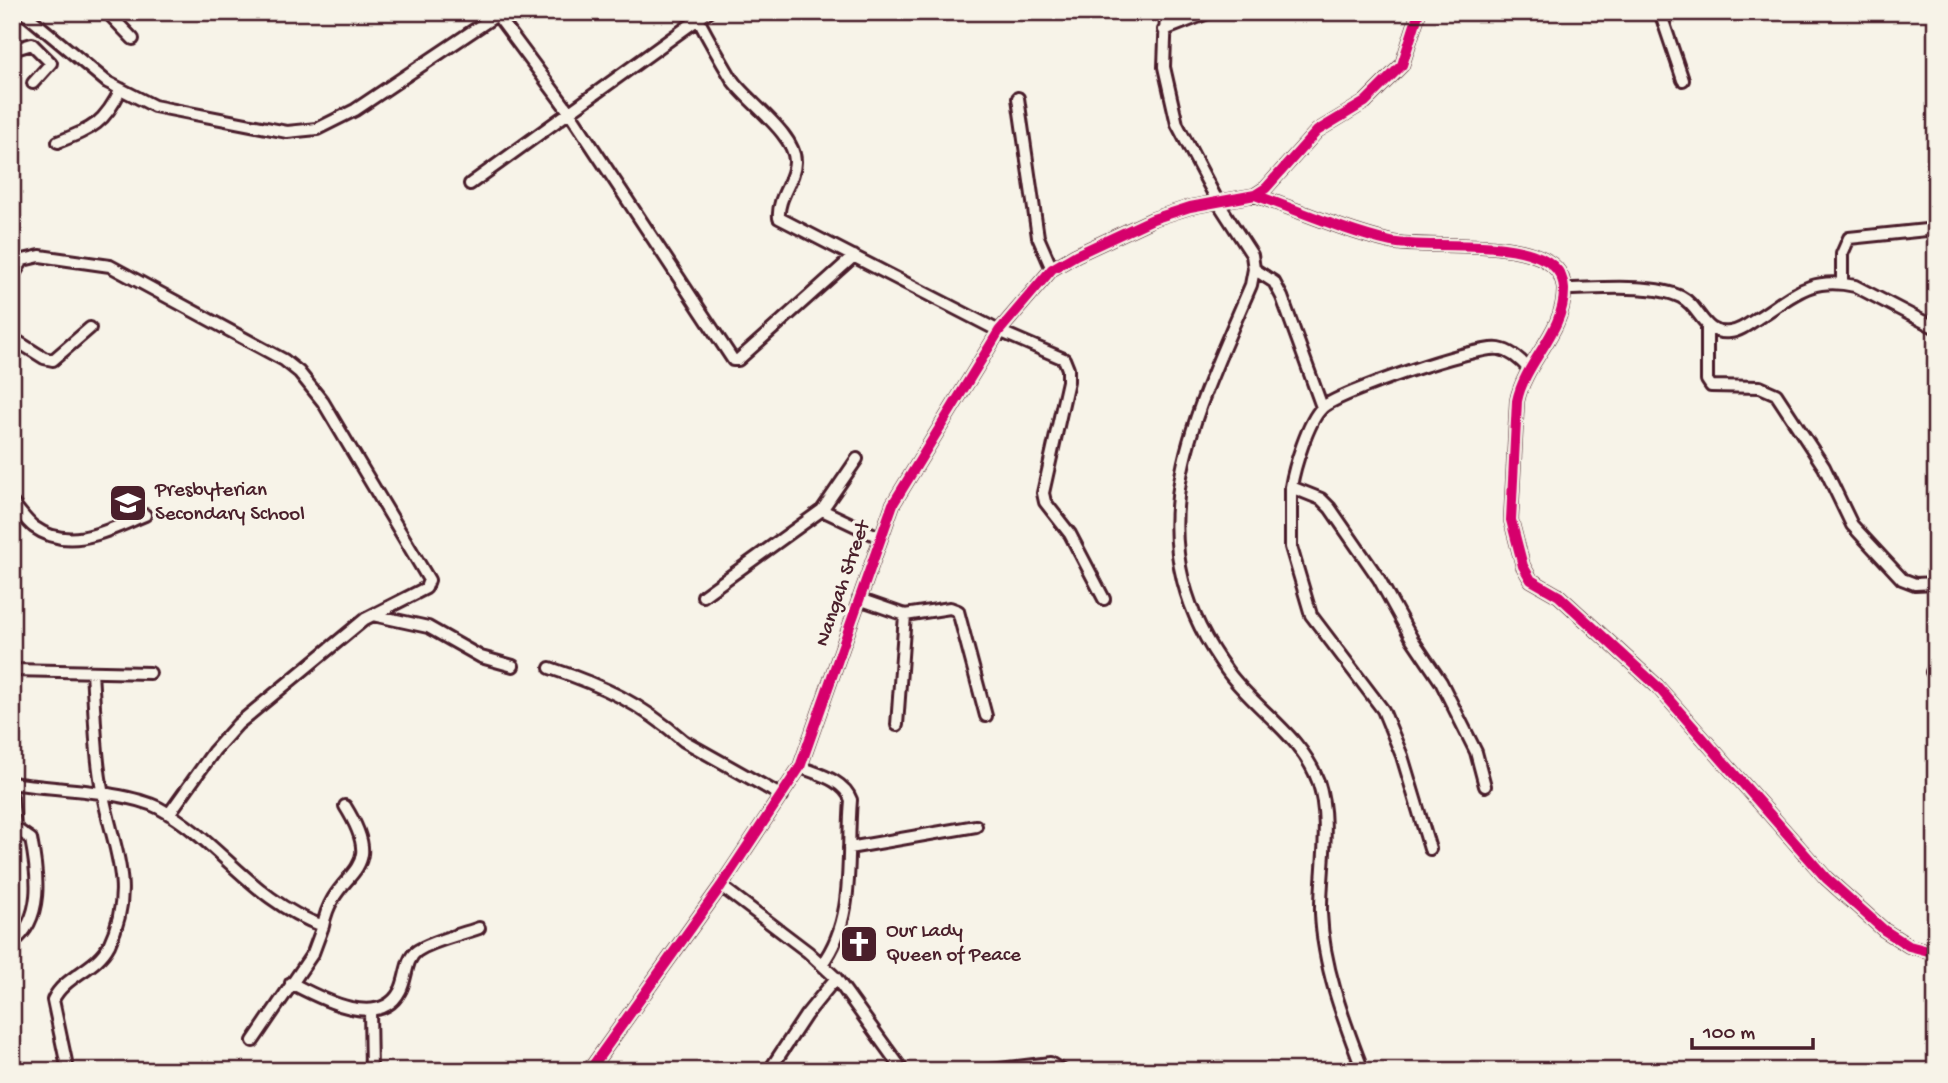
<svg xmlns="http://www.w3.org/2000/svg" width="1948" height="1083" viewBox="0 0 1948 1083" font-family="'Gochi Hand',sans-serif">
<rect width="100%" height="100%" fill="#f7f3e8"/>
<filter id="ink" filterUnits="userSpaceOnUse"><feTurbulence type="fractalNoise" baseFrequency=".0143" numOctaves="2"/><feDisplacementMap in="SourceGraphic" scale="14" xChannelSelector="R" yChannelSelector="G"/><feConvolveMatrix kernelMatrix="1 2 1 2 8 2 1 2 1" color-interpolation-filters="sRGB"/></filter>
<g filter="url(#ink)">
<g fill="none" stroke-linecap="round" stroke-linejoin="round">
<defs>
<path id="minor" d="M23,12L107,82L154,106L287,132L317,129L355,110L501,12
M107,12L133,39
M1166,12L1164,67L1177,124L1219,204L1252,255L1254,269L1251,285C1194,418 1128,538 1228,672C1256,710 1301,735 1318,781C1332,822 1320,871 1321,913C1323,967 1344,1021 1363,1071
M1660,12L1683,80
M497,15L570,113L733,360H738L854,256
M698,19C709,40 721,61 733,81C748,102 796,135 795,162C795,181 777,197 779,218L999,331L1064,359L1068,369V381L1043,493L1045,502L1070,534L1104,599
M1164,30L1210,12
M12,50L32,44L51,63L33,83
M1018,98L1038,237L1052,269
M58,142C93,128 104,124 121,89
M470,184L708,12
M1255,195C1300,211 1345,231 1391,242C1430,251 1562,230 1564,289C1565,332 1525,361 1517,401L1511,520L1523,566L1531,580L1559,596L1657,686L1826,878L1884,930L1909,946L1936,953
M1254,269L1274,282L1282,297L1322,407
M12,277L23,260L40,256L110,266L284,360L299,372L323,402L429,580L426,588L365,619L238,724L214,751L169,814
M1842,283V254L1849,238L1936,229
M1564,289C1595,289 1653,283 1681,297C1701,307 1703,336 1730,332C1740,331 1749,324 1758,318C1794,295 1810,276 1855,286L1936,328
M1707,328V380L1711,386L1760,387L1776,394L1824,467L1852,525L1902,579L1915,584L1936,583
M12,338L44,358L53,360L90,328
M1291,487V547L1311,615L1383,710L1402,756L1430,849
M12,503C19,510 26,521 34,527C70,553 111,529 145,515
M822,510L881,538
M703,596L822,510L857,459
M859,599L905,615L950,608L958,611L986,716
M373,615L428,627L481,657L513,666
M550,668C604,686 640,703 684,741L782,796
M12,670L150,673
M1932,672L1936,671
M897,725L905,615
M800,767C818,774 844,780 851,800C846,855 857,917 822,964
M12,783C53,790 124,790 159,808C220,841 252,901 323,926C334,866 390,878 345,806
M1485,786L1476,752L1441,682L1412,639L1379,579L1330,508L1321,499L1291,487C1294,468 1308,421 1322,408C1337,393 1477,345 1499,349C1511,351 1521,360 1529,369
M12,797L15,828L31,839C38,875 44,919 12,943
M849,848L976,826
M721,886L808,952L836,978L903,1071
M291,983C318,997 379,1031 400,991C407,979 405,959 417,951C434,940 460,935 479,928
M370,1010L371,1071
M253,1041L313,953L323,926
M68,1071L53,1000C64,976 96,970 109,945C136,888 114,851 103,795C95,756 95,713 92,673
M589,1071L721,886L800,767L893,504L999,331L1052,269L1076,255L1153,219L1190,207L1255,195L1266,188L1317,131L1365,102L1402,65L1419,12
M769,1071L806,1015L836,978
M982,1071L1050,1063L1063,1071"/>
</defs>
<use href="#minor" stroke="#4a1f2b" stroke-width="16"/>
<use href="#minor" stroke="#f7f3e8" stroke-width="10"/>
<defs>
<path id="cycleway" d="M1255,195C1300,211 1345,231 1391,242C1430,251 1562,230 1564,289C1565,332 1525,361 1517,401L1511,520L1523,566L1531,580L1559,596L1657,686L1826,878L1884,930L1909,946L1936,953
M589,1071L721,886L800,767L893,504L999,331L1052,269L1076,255L1153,219L1190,207L1255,195L1266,188L1317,131L1365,102L1402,65L1419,12"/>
</defs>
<use href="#cycleway" stroke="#f7f3e8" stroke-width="15"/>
<use href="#cycleway" stroke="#d6006c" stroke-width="10"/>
</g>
</g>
<defs>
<symbol id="school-square" viewBox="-11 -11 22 22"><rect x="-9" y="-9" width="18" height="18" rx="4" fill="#4a1f2b" stroke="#f7f3e8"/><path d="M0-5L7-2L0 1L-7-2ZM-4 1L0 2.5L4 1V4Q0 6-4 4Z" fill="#fff"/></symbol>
<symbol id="church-square" viewBox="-11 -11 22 22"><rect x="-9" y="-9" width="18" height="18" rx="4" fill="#4a1f2b" stroke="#f7f3e8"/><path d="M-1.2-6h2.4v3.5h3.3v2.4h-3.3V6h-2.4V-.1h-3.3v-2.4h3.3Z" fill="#fff"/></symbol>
</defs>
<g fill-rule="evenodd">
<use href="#school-square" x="106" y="481" width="44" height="44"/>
<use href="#church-square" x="837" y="922" width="44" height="44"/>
</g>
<g text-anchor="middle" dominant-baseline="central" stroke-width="7" stroke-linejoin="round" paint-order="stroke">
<g font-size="21" fill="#4a1f2b" stroke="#f7f3e8" text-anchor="start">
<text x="155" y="491">Presbyterian<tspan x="155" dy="24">Secondary School</tspan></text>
<text x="886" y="932">Our Lady<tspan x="886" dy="24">Queen of Peace</tspan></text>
</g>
<g font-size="21" fill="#4a1f2b" stroke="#f7f3e8">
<text transform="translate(844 584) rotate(-71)">Nangah Street</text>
</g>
</g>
<rect width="1948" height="1083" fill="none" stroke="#f7f3e8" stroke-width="42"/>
<rect x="21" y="21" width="1906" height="1041" fill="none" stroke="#4a1f2b" stroke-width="2.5" filter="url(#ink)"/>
<path d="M1692 1038v10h121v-10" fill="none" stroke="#4a1f2b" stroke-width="3.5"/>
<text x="1703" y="1038" font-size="21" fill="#4a1f2b" stroke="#f7f3e8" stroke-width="5" paint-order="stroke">100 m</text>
</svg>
